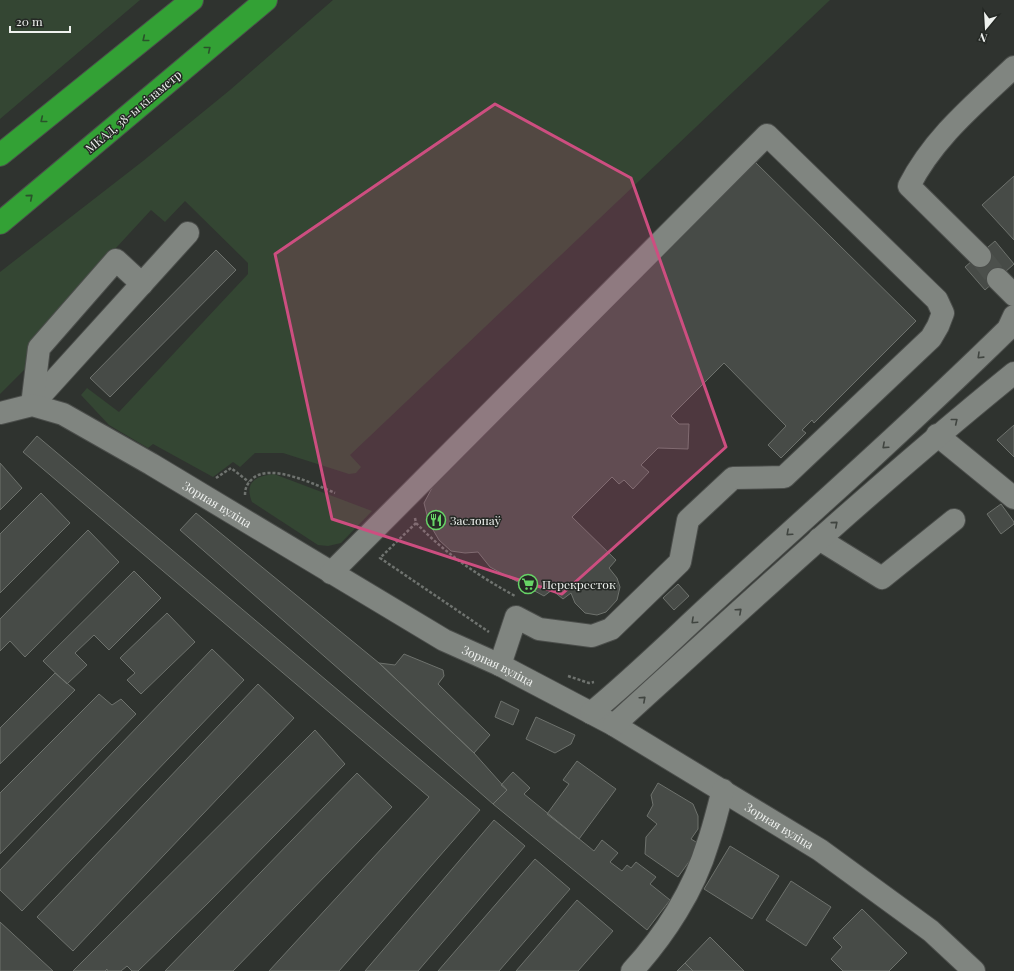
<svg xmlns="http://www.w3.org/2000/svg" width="1014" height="971" viewBox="0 0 1014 971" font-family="'Playfair Display',serif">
<rect width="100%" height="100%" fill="#2f332f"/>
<path fill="#344633" d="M0,0H140L0,119Z
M333,0H830L350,455L361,467L356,473L349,474L283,453H255L240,467L233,462L213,477L153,444L148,448L109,425L81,395L87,388L119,412L248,274V263L185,201L165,222L151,210L33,338V354L27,367L0,394V272L143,161L230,90Z
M274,474L372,511L341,543L328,546L318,545L252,502C244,482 256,476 274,474Z"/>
<path fill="#474b47" stroke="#6e726d" d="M755,162L916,321L814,423L812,420L802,430L806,433L781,458L768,445L786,426L724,363L671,416L679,424H689L688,449L658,448L641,465L649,472L633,489L624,480L619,484L612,477L572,517L616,560L609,568L617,578L620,587L617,600L606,612L597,615L585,613L575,603L571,593L563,599L552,590L544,596L490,567L478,552L465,553L451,551L439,540L429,523L424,503L433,486Z
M1014,176V240L982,205Z
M995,241L1014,264L985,290L965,267Z
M216,250L236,270L110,397L90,378Z
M1014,425V457L997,440Z
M37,436L480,810L339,971H269L429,797L23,452Z
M0,463L22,488L0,510Z
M41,493L70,523L0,593V534Z
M1001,504L1014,522V524L1001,534L987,514Z
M196,513L379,663L474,753L507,790L493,804L180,530Z
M88,530L119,562L25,657L10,641L0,651V619Z
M134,571L161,598L109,650L94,635L75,653L87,665L67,684L43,661Z
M678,584L689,596L674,610L663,598Z
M167,613L195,642L141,694L127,680L135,673L120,658Z
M212,649L244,680L22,911L0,890V870Z
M404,654L443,670L444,676L438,684L490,735L474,753L379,663L395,665Z
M55,673L75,690L0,764V728Z
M258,684L294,718L73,951L37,917Z
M99,694L112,705L121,699L136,714L0,854V793Z
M501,701L519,710L513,725L495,717Z
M536,717L575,735L571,744L555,753L526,739Z
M315,730L345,764L207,904L138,971H132L127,966L121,971H107V969L105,971H73Z
M577,761L616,789L579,839L547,814L569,784L563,780Z
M513,772L530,788L524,794L594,851L602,840L618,853L610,862L622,871L627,865L631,868L636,862L656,877L650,884L670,900L647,930L493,804L507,790L501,785Z
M357,773L392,807L233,971H165Z
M658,783L693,804L698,816V829L691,839L701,845L678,877L645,854L646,837L657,824L647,816L653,805L651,795Z
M494,820L525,846L418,971H365Z
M730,846L779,876L752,919L704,889Z
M535,859L570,889L499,971H438Z
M791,881L831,907L806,946L766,920Z
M577,900L613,931L578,971H516Z
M862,909L907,953L889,971H843L831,959L842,947L833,938Z
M0,922L53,971H0Z
M710,937L744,971H693L685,963Z
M685,963L693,971H677Z"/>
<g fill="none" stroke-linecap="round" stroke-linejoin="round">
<path stroke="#4c504c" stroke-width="22" stroke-dasharray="22 11" stroke-linecap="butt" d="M980,256L998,279"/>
<defs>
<g id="minor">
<path d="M980,256L909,186C934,137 975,104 1014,67"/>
<path d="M998,279L1014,295"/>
<path d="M32,405L188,233"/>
<path d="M32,405L39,348L116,260L142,284"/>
<path id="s1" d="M0,413L32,405L63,414L151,464L444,640L500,665L614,725L820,850L931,931L974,971"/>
<path d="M937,435L1014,498"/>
<path d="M819,539L882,578L954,520"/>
<path d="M331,573L767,135L937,300L943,313L938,326L931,338L784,477L733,478L688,520L680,562L611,629L592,636L539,629L516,617L500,665"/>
<path d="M591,713C641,672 686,626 734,583C827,499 919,416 1008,329L1014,316"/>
<path d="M614,725C746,605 876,485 1014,373"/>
<path d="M632,971C665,935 694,890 708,843C714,826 718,808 723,790"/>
</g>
<path id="highway" d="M0,155L192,0
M0,223L266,0"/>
</defs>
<use href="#minor" stroke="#4b4e4b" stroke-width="24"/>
<use href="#highway" stroke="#4b4e4b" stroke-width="24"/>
<path stroke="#6f736f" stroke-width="2.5" stroke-dasharray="3 2" stroke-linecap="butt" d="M216,478L231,468L249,482
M245,495C245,488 247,484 252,479C270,462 316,485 335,493
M415,518L416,523L380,558L489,632
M416,523C446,554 477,575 515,596
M568,676L589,683L594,682"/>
<use href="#minor" stroke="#808580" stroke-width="22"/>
<use href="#highway" stroke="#33a135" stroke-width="22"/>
</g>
<defs><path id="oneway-chevron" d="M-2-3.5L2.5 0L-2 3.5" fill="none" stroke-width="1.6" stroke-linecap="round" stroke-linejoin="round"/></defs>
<g stroke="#2a532b">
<use href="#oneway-chevron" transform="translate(145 39) rotate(141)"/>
<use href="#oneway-chevron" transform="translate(208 49) rotate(-39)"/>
<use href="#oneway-chevron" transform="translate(43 120) rotate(141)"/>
<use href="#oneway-chevron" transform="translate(30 197) rotate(-40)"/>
</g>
<g stroke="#404540">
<use href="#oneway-chevron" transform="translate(980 356) rotate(136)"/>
<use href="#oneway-chevron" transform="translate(955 421) rotate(-39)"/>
<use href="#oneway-chevron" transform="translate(885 446) rotate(138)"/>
<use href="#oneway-chevron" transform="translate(835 524) rotate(-41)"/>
<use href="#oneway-chevron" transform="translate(789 533) rotate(138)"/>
<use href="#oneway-chevron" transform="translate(739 611) rotate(-42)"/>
<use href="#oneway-chevron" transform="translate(694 621) rotate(137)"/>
<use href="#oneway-chevron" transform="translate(643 699) rotate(-42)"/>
</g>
<path fill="#cd4e80" fill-opacity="0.2" stroke="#cd4e80" stroke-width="3" stroke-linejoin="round" d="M495,104L631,178L726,447L562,594L332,519L275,254Z"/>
<defs>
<symbol id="restaurant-ring" viewBox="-11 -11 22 22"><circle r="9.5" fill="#252925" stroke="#67d466" stroke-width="1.5"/><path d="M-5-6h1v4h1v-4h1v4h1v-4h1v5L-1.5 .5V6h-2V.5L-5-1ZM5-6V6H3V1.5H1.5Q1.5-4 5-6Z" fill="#67d466"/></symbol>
<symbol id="supermarket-ring" viewBox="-11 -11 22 22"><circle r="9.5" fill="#252925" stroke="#67d466" stroke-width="1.5"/><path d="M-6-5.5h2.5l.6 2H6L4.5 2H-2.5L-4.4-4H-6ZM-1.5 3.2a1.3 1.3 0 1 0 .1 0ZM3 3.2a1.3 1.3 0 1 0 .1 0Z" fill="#67d466"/></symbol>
</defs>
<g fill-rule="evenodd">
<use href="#restaurant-ring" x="425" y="509" width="22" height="22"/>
<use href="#supermarket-ring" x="517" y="573" width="22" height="22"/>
</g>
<g text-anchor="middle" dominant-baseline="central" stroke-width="3" stroke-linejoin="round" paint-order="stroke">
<g font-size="12" fill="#eff2ef" stroke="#252925">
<text transform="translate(133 111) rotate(-40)">МКАД, 38-ы кіламетр</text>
<text stroke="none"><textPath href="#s1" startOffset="244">Зорная вуліца</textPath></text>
<text stroke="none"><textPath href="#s1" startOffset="568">Зорная вуліца</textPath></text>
<text stroke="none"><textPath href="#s1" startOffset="892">Зорная вуліца</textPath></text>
</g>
<g font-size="12" fill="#eff2ef" stroke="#252925" text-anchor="start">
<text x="450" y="520">Заслонаў</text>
<text x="542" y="584">Перекресток</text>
</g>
</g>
<g transform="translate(986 28) rotate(198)" stroke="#252925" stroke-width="3" paint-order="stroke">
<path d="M0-3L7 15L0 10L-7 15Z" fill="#eff2ef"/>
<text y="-6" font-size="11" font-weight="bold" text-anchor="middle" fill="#eff2ef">N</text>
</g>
<path d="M10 26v6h60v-6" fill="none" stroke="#eff2ef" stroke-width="2"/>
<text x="16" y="26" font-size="12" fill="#eff2ef" stroke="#252925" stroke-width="3" paint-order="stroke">20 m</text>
</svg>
